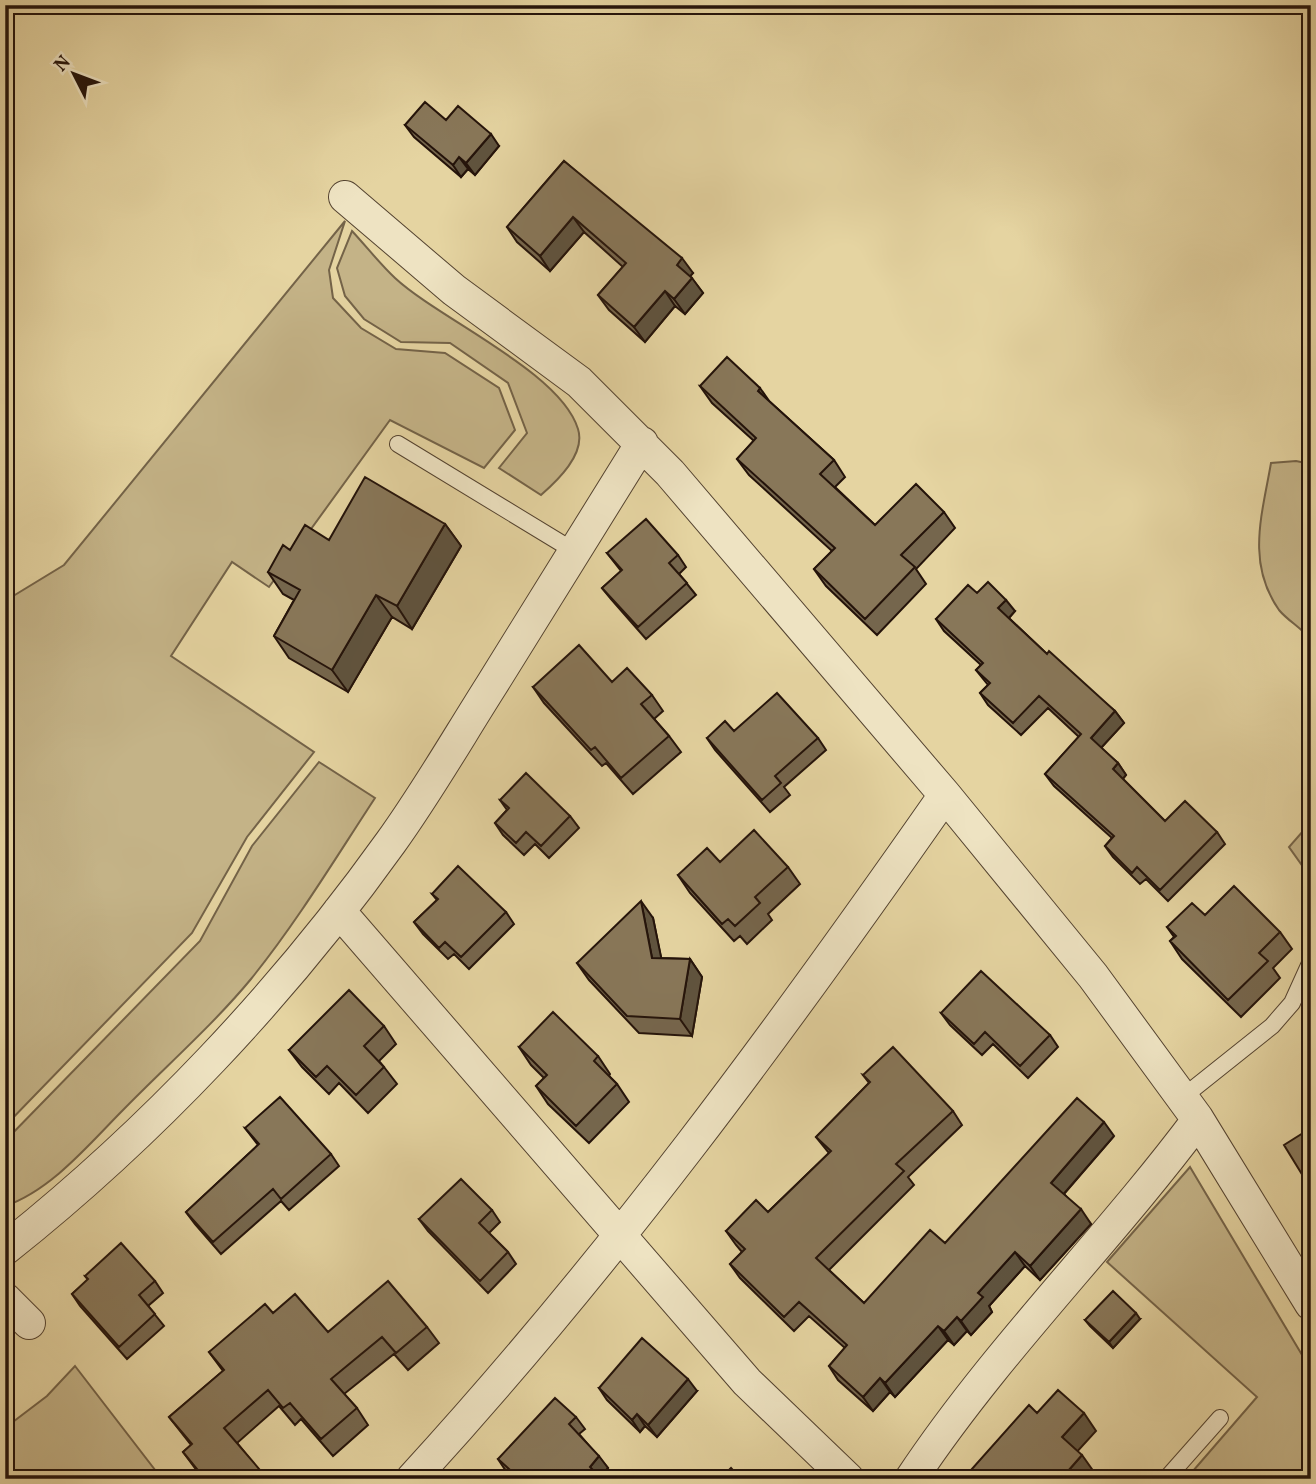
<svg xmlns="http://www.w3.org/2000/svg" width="1316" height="1484" viewBox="0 0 1316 1484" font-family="Vollkorn,serif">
<rect width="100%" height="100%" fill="#e5d4a1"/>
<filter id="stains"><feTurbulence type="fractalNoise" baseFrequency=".00286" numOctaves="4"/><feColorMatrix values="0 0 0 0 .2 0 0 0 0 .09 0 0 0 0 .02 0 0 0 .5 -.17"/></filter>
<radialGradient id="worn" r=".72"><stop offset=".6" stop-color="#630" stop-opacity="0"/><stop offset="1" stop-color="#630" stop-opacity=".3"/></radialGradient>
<path fill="#c4b387" stroke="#746348" stroke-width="2" d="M345,221L329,270L333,298L361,328L396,349L445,353L499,388L515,430L484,468L390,420L269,587L232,562L171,656L314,752L247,837L192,933L5,1126V601L64,565Z
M352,231C366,246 380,264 395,278C439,319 561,372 578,429C586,454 557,481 541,495L499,468L527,433L508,383L450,343L401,342L364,319L345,296L337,268Z
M1296,461L1311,464V640C1302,628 1288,621 1279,610C1246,563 1262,515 1271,463Z
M319,762L375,798C335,859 297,922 251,979C213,1025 166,1066 124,1109C90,1143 52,1190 5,1206V1141L200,941L252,846Z
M1311,822V878L1289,847Z
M1190,1167L1311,1370V1479H1186L1257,1397L1107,1262Z
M75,1366L162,1479H5V1428L47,1396Z"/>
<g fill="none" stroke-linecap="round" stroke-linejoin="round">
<defs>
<path id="lane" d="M398,444L574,551
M1183,1097L1272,1026L1292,1003L1311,961
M1166,1479L1220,1418"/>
<path id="street" d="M345,197L454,290L579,382L670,473L945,795L1093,976L1197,1118L1311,1304
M339,911L747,1382L848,1479
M5,1249C151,1133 283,993 391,842C427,792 458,738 491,686C541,605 592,524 642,443
M5,1299L29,1323
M412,1479C609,1264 778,1034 945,795
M911,1479C996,1351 1106,1243 1198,1120"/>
</defs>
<use href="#lane" stroke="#544330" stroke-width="18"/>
<use href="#street" stroke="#544330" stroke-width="34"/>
<use href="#lane" stroke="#eee3c2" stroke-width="16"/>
<use href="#street" stroke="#eee3c2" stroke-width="32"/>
</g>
<path fill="#75664d" stroke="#24130a" stroke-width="2" d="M446,120L499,146L475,175L468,169L461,177L414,137L405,125Z
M564,161L693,273L690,276L703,293L685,314L675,306L645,342L609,310L598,295L623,267L584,232L550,271L517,242L507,227Z
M700,386L770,402L834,460L845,477L835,487L875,525L944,512L955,528L916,569L926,584L877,635L826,586L814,569L832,551L749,475L737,459L754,441L712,403Z
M445,524L461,546L412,629L392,617L348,692L289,658L274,636L294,600L283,594L268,572L290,550L329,540Z
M607,553L678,555L686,567L679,574L696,595L646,639L611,599L602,588L621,571Z
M977,593L1015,611L1009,618L1047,654L1115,711L1124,723L1101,748L1118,763L1126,775L1123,779L1165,821L1217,832L1225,844L1168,901L1146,879L1140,884L1113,857L1105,846L1112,838L1054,786L1045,774L1079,737L1048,708L1021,735L988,705L980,693L988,685L976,670L981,665L944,631L936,619Z
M612,682L652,695L663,711L654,719L669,736L681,752L633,794L606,763L602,766L544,703L533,687Z
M734,731L818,738L826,750L784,787L790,795L770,812L715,750L707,738Z
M500,800L570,816L579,828L549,858L535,844L524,855L503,835L495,823L507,810Z
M720,862L788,867L800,884L768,914L772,920L747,944L740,936L734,941L690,893L678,875Z
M432,894L506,912L514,924L469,969L454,954L448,959L423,934L414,922L437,900Z
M1205,915L1280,932L1292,949L1273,968L1280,978L1241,1017L1182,959L1170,941L1174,937L1167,927Z
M653,918L661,958L690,959L702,977L692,1036L639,1033L589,980L577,963Z
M941,1013L1050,1035L1058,1047L1028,1078L993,1044L982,1055L950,1025Z
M384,1026L396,1044L379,1061L384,1067L397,1084L368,1113L339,1083L329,1094L302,1067L289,1050Z
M519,1047L598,1056L610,1074L609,1076L617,1084L629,1102L589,1143L548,1104L536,1086L544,1078L531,1065Z
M863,1075L953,1111L962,1125L908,1177L914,1185L829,1270L864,1303L945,1243L1114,1136L1064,1194L1091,1224L1040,1280L1025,1266L989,1306L992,1312L971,1335L967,1331L954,1345L948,1340L895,1397L890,1392L873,1411L838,1380L829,1366L845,1348L809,1316L794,1331L740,1278L730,1264L742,1252L736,1245L726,1231L768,1212L829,1153L816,1137L869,1083Z
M245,1128L331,1154L339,1166L289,1210L281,1201L221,1254L195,1224L186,1212L258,1145Z
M492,1210L500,1222L489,1233L508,1252L516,1264L488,1293L428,1231L419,1219Z
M85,1276L155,1281L163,1293L148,1306L164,1326L127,1359L80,1306L72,1294L88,1280Z
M273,1313L328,1332L427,1327L439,1343L408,1370L394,1354L344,1394L357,1408L368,1425L333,1456L301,1419L295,1425L279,1406L237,1443L266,1479H203L183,1452L191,1445L169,1417L223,1371L209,1352Z
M1140,1319L1113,1348L1090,1326L1085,1320Z
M599,1388L697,1391L657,1437L645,1426L640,1432L607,1400Z
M576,1417L585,1429L579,1434L608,1468L599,1478V1479H515L506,1471L498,1459Z"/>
<path fill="#5f533e" stroke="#24130a" stroke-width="2" d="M491,134L499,146L475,175L466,163Z
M459,157L468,169L461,177L453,165Z
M573,217L584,232L550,271L540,256Z
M682,258L693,273L687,280L677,265Z
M692,278L703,293L685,314L674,299Z
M665,291L675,306L645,342L634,327Z
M760,388L772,405L758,391Z
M445,524L461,546L412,629L397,606Z
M376,595L392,617L348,692L332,670Z
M1006,600L1015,611L1007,620L998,608Z
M1115,711L1124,723L1099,750L1091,738Z
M1118,763L1126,775L1121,781L1113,769Z
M641,901L653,918L665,976L652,958Z
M690,959L702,977L692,1036L680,1019Z
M1104,1122L1114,1136L1061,1197L1051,1183Z
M1081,1209L1091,1224L1040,1280L1030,1266Z
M1015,1252L1025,1266L989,1306L992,1312L971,1335L961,1321L978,1293Z
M1136,1313L1140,1319L1113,1348L1109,1342Z
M957,1317L967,1331L954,1345L944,1331Z
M938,1326L948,1340L895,1397L885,1383Z
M880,1378L890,1392L873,1411L863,1397Z
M688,1379L697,1391L657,1437L648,1425Z
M1084,1413L1096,1431L1075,1454L1062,1437Z
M637,1414L645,1426L640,1432L632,1420Z
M1082,1455L1094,1472L1089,1479H1061Z
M599,1456L608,1468L599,1478V1479H587L590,1467Z"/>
<path fill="#887759" stroke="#24130a" stroke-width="2" d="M425,102L446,120L458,106L491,134L466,163L459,157L453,165L405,125Z
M564,161L682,258L677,265L692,278L674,299L665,291L634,327L598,295L626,263L573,217L540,256L507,227Z
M727,357L760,388L758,391L834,460L820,474L875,525L916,484L944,512L901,555L915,567L865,619L814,569L835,548L737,459L756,438L700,386Z
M365,477L445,524L397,606L376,595L332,670L274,636L300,590L268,572L283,545L290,550L305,525L329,540Z
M646,519L678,555L669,563L687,583L638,627L602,588L622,570L607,553Z
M988,582L1006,600L998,608L1047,654L1049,651L1115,711L1091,738L1118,763L1113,769L1165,821L1185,801L1217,832L1160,890L1137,867L1132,873L1105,846L1114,836L1045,774L1081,734L1039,696L1013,723L980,693L990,683L976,670L983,663L936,619L968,585L977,593Z
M579,645L612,682L627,668L652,695L641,704L669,736L621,778L595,747L591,750L533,687Z
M777,693L818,738L775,776L781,783L762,800L707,738L725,721L734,731Z
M526,773L570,816L541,846L526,832L516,843L495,823L509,808L500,800Z
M754,830L788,867L755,897L760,903L735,926L728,919L722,924L678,875L707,848L720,862Z
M458,866L506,912L461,957L445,942L439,948L414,922L438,899L432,894Z
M1234,886L1280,932L1259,953L1268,961L1228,1000L1170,941L1176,936L1167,927L1192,903L1205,915Z
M641,901L652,958L690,959L680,1019L627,1016L577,963Z
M981,971L1050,1035L1020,1066L985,1032L974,1044L941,1013Z
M349,990L384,1026L364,1046L384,1067L356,1095L327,1066L316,1077L289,1050Z
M553,1012L598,1056L594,1061L617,1084L576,1126L536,1086L547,1075L519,1047Z
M893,1047L953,1111L896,1164L904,1171L816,1258L864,1303L930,1230L945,1243L1077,1098L1104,1122L1051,1183L1081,1209L1030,1266L1015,1252L978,1293L983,1297L961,1321L957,1317L944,1331L938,1326L885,1383L880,1378L863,1397L829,1366L847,1345L799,1302L784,1317L730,1264L745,1249L726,1231L756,1200L768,1212L831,1151L816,1137L870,1082L863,1075Z
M280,1097L331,1154L281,1199L273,1189L213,1242L186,1212L259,1144L245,1128Z
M1311,1128V1189L1284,1145Z
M461,1179L492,1210L479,1223L508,1252L480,1281L419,1219Z
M121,1243L155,1281L139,1295L155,1314L119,1347L72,1294L88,1279L85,1276Z
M388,1281L427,1327L396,1353L382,1337L331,1379L357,1408L321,1439L290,1403L283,1408L268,1390L224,1428L260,1470L249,1479H205L183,1452L192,1444L169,1417L224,1370L209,1352L265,1304L273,1313L295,1294L328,1332Z
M1113,1291L1136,1313L1109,1342L1085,1320Z
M642,1338L688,1379L648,1425L637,1414L632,1420L599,1388Z
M1058,1390L1084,1413L1062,1437L1082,1455L1061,1479H963L1029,1405L1037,1413Z
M555,1398L576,1417L569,1424L599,1456L590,1467L594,1471L587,1479H541L540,1478L539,1479H520L498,1459Z
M731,1468L741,1479H720Z
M769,1473L774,1479H763Z
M747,1474L752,1479H742Z"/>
<rect width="1316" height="1484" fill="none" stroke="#e5d4a1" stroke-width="28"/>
<rect x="7" y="7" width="1302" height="1470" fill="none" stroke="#24130a" stroke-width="3.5"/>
<rect x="14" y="14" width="1288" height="1456" fill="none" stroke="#24130a" stroke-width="2"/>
<g transform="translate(74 74) rotate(312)" stroke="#eee3c2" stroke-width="5" paint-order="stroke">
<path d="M0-5L12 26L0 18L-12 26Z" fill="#24130a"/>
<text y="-10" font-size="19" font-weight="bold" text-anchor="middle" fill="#24130a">N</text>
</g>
<rect width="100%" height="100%" filter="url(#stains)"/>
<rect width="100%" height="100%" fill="url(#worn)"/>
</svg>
